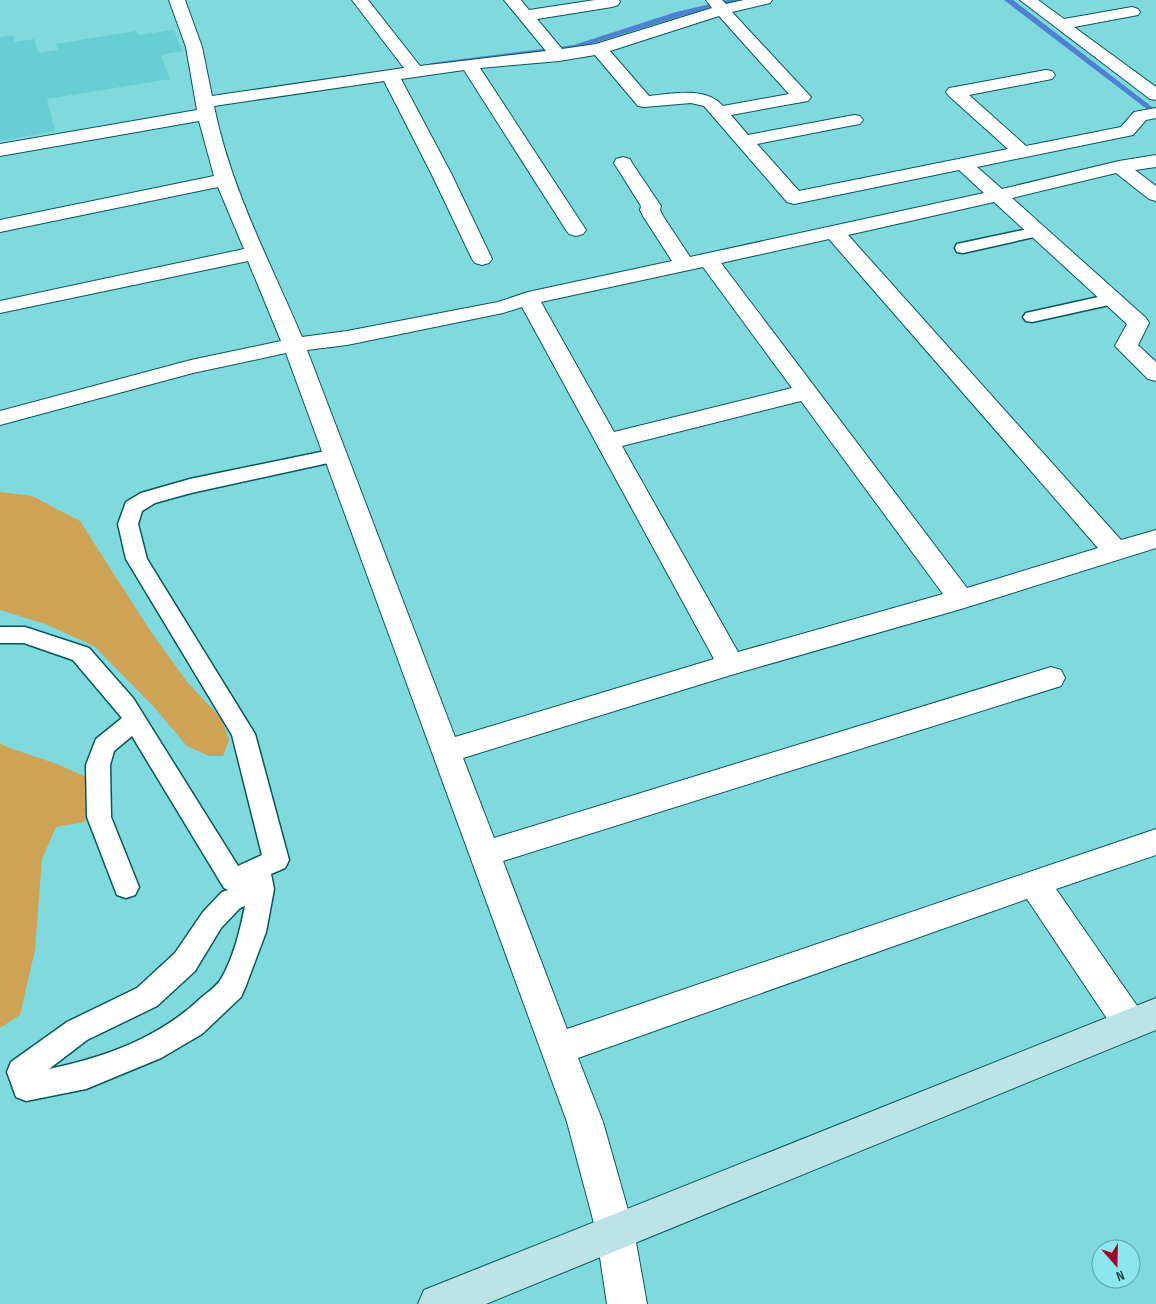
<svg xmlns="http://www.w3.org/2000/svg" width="1156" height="1304" viewBox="0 0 1156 1304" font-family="'Sofia Sans Condensed',sans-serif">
<rect width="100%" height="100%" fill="#80d9dd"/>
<path fill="#68ced3" d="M174,30L182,51L161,55L170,79L47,99L55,131L0,141V37L13,35L15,42L34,39L38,53L58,50L56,44L136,31L138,35Z"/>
<path fill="#cfa356" d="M0,492L32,496L80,521L149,629L188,683L221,718L229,740L223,756H209L187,746L154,707L94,646L45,624L0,610Z
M0,743L7,747L57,764L95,781L92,805L84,822L56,827L42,859L35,950L20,1015L0,1028Z"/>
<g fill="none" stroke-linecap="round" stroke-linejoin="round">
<path fill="#4f81d2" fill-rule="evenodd" d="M727,0H740L682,16L575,49L431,67L427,65L431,63L574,45L676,12Z
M1004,0H1013L1156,110V116Z"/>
<defs>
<path id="lane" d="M1037,227L1043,229L1045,232L1043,235L963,253L957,252L955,248L957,244Z
M1112,294L1118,295L1121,299L1118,303L1032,322L1026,321L1023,317L1026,313Z
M335,449L342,450L345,455L342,460L191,493L155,503L142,511L138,524L147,559L255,734L289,860L285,868L271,874L274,889L266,932L245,988L241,997L202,1034L161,1058L86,1089L26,1101L16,1097L7,1072L11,1062L67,1022L137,988L175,953L203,912L222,892L228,890L224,888L132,736L114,751L110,765L111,817L139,887L135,895L126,898L117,895L87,817L86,765L96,739L122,718L73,660L24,643H0V627H25L89,648L133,698L238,866L262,855L232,735L126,559L118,524L126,502L141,493L190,479ZM245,906C240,930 234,957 221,979C217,986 208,992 202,997C159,1038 106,1057 49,1069L87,1040L157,1006L195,971L221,928L240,908Z"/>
<path id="street" d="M169,0H185L202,47L212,96L404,68L352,0H368L420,66L546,51L504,0H521L529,10L595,0H619L620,2L618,5L612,7L537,19L562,49L596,44L712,8L706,0H722L726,4L744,0H772L770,3L732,12L811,97L808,101L802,102L731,115L748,135L854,115L860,116L863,120L860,124L854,125L757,144L799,191L1008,149L949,96L946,92L949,88L955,87L1046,70L1052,71L1055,75L1052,79L969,95L1026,146L1121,127L1134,112L1156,108V118L1146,120L1133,135L977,167L1002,189L1119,161L1156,155V167L1135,170L1156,186V201L1149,199L1116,173L1012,198L1146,318L1149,323L1138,345L1156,362V381L1148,379L1115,346L1127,324L994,202L848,235L1121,540L1156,530V548L961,609L731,675L463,758L494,838L1051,667L1061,670L1065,678L1061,686L503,861L567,1029L1156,829V855L1056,889L1142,1013L1147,1024L1142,1035L1130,1040L1118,1035L1027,899L578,1058L603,1122L634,1231L647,1304H607L596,1231L567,1122L286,353L193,373L0,425V411L191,360L281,341L248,261L0,313V301L244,249L218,187L0,232V220L214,176L199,121L0,156V144L197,110L186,47ZM719,16L789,94L723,106C706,86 672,94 649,96L610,51ZM595,55L638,106L644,107L691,103L704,106L787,202L794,204L959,170L984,193L690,257L663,216L660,210L661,206L632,163L630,159L623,157L616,159L614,163L641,206L640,210L643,216L672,261L528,292L498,302L347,331L302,337C270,262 230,187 214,106L384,81L432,175L472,259L475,263L482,265L489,263L492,259L452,175L401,79L464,70L566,230L569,234L576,236L583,234L586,230L480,68L559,61ZM829,239L1098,548L967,588L721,263ZM703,267L792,388L614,432L541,302ZM522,307L714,659L455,737L307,350L347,345L503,313ZM801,401L943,594L738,652L622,446Z
M1020,0H1038L1064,19L1132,7L1138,9L1140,12L1138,15L1074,27L1156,87V100L1150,99Z"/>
<path id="secondary" d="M1156,998V1030L486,1304H418L424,1290Z"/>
</defs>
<use href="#lane" stroke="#07585b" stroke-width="3"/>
<use href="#street" stroke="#07585b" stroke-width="2"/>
<use href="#secondary" stroke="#07585b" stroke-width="2"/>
<use href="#lane" fill="#fff" fill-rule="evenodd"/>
<use href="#street" fill="#fff" fill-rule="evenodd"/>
<use href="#secondary" fill="#bce3e5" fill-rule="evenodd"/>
</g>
<g transform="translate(1116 1264) rotate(160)"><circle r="24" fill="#8de6eb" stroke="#5ea3a7"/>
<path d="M0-4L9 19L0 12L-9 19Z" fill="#a20429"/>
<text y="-8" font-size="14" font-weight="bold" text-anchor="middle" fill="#183e40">N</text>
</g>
</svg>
